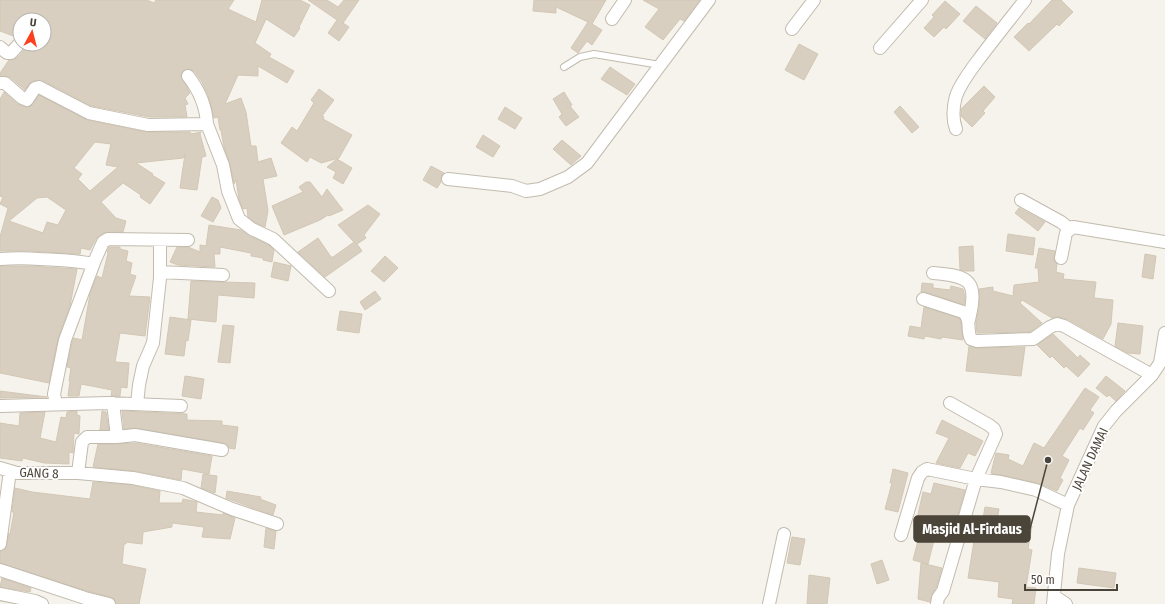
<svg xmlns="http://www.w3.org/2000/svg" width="1165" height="604" viewBox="0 0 1165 604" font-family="'Fira Sans Condensed',sans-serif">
<rect width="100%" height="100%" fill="#f6f3ec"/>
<path fill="#d8cfc1" stroke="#d3c7b4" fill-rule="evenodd" d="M0,0H147L154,3L156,0H234L228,9L256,22L262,0H300L310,5L299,27L300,28L294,37L266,19L255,43L271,54L269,57L294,71L287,83L258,66V76L238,75L225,104L241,98L246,112L251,146H256L258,162L271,158L277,176L263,179L268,211L265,227L256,223L248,217L247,208L243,209L239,199L236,180L234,184L230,164L224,147L221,130H220L218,117L214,118L208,95L202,82L194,71L188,69L184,70L181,76L190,93L185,98L188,104L185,105L187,117H149L92,106L42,80L33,81L29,84L25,90L10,77L0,76V73L9,60L17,58L26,48L27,44H44V37L49,20H20V36L16,37L0,31Z
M308,0H327L338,7L344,0H359L343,23L349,27L339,41L328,33L337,20Z
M534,0H606L592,24L602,30L592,45L587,41L578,53L571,48L588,22L556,7V13L533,11Z
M643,0H700L684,21L680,19L663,40L645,27L659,9Z
M1052,0H1061L1073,12L1059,26L1057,24L1029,51L1014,37L1028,23L1029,24Z
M945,1L960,14L946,29L944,27L934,37L924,28L934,17L932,15Z
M976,6L997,23L985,39L963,21Z
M799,44L818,54L804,80L785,70Z
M610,67L635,84L627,95L601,79Z
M984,86L995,97L983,111L985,113L972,127L961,116V109Z
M319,89L334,100L322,116L324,117L323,119L352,135L339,158L321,163L310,157L307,162L281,143L292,127L297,131L314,103L311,100Z
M4,92L17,104L24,107L31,106L39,95L87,120L147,132H190L191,134L201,132L200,134L206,156L202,157L197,190L180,188L185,154L183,158L136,163L153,174L152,175L165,183L150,204L140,197L141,195L123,183L101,202L116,218L126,221L123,232L104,233L96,239L90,250L81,248L80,254L30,251H0V237L8,208L0,204L3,197L0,196V99ZM95,142L111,144L106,165L118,167L90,191L78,179L82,174L74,168ZM47,197L66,210L58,225L47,222L43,233L9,221L37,198Z
M564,92L572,105L570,106L579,117L566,126L559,117L562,114L553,99Z
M900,106L919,127L912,133L894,112Z
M505,107L522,118L515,129L498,119Z
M483,135L500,146L493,157L476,147Z
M562,140L581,156L571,165L553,149Z
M337,159L352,168L343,184L333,178L336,172L327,167Z
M431,166L444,173L442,175L441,182L437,188L423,180Z
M306,182H310L322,197L327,189L343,210L329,216L328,215L320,220L284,235L272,206L303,192L299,187Z
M212,197L218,200L221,208L213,222L201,216Z
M368,205L380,214L364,235L366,238L357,244L362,251L325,277L298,252L318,238L331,257H333L354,242L338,225Z
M1019,208L1045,222L1038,231L1015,213Z
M209,225L241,230L249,236L269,245L274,250L272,262L263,260V258L251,256V253L220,247V254H214L215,267L178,265L170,262L177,247H188L200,252V245L206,246Z
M1008,234L1035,238L1033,255L1006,251Z
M973,246L974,271H964L960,270L959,247Z
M109,247H120V249L128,251L126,261L132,263L130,274L136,276L129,296L150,297L145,336L120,333L115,362L129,363L127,388L121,387L120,396H111L112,390L81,384L79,396H68L70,381H69L71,368L67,367L72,342L74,338L82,340L90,294L97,276L102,278L108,253L107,252Z
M1039,248L1055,251L1054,260L1057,264L1056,272L1064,274L1063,279L1096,282L1094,298L1113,300L1111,324L1103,339L1067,319L1059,317L1052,318L1022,300L1020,303L1042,323L1030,332L977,333L976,323L979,308V289L993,287V291L1013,296L1014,285L1039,282L1038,268H1035Z
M1145,254L1156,256L1153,279L1142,277Z
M385,256L398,268L384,282L371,271Z
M274,262L291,266L288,281L271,277Z
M0,266H30L77,269L70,306L58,338L49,383L0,373Z
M191,281L255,283L254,298L218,295L216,322L188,319Z
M922,283L933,284V288L950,290L951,286L963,289L965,297L964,305L925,292H921Z
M375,291L381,299L365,310L360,302Z
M924,307L959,318L961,323L963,340L942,337L941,339L925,336L924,339L908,336L910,326L921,328Z
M340,311L362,314L359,333L337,330Z
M170,317L191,320L188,341L186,340L184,356L165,354Z
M1118,323L1143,326L1140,354L1128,353L1115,346Z
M223,325L234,326L230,363L218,362Z
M1053,334L1078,358L1080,355L1090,364L1078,377L1066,366L1064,368L1052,356L1050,358L1037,345Z
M969,346L977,348L1025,347L1021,376L966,371Z
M185,376L204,379L201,399L182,396Z
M1106,376L1125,391L1116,401L1109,395L1107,397L1096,388Z
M1085,388L1099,397L1090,410L1094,413L1083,430L1080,428L1062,456L1069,460L1060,478L1063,480L1057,491L1038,483L991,473L996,453L1009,455L1008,459L1023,466L1034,443L1044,448Z
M0,391L47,397L0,398Z
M77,411V415L80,416L79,434L74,433L73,453L69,452V464L44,463L23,458L22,461L0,458V423L19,426L20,413L45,412L40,438L56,442L61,417L66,418L67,412Z
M102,411L106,412L109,430H100Z
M122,411L187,414V420L222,421V425L238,427L235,449L229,448L227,445L223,443L136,428L124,429Z
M942,420L983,441L975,456L968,453L960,468L936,463L949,438L936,433Z
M135,443L212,456L209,474L182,469L181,480L134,471L93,467L98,444H117Z
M893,469L908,473L898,512L885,509L892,483H890Z
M203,474L217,476L215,493L201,488Z
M93,482L132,485L160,491L159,503H182L183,499L193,501L197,502L196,512L223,515V513L235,518L230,539L202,537L204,527L172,523V527L143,532L142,544L126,542V544H124L122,564L146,569L139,604H116L114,599L111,597L87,591L0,563V551L6,548L9,533L10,534L14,512H12L15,488L32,492L90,499Z
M934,483L965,490L953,531L937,528L928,564L913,560L923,521L917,519L923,492L931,494Z
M227,491L261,497L260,499L276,505L273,515L226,498Z
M985,507L999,509L997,520L1032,526L1028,549L1032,550L1026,587L1036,588L1034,604H1012L1013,599L998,597L999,582L968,578L975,535L980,536Z
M266,528L276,531L274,549L264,547Z
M792,537L805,539L800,565L787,563Z
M882,560L889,580L877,584L871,564Z
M921,563L942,568L936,588L932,594L930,602L918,599Z
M1079,568L1116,573L1114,588L1077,583Z
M809,575L830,578L827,604H807Z
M2,578L31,588L30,592L0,587Z"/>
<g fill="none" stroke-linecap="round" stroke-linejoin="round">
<defs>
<path id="lane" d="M564,67L580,57L594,54L660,65"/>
<path id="street" d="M612,19L625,0
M792,29L814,0
M0,47L7,53H11L20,43
M880,48L922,0
M0,83H5L22,98L27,100L35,88L39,87L89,113L148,125L207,124C206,106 199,90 188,76
M207,124L223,165L228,191L239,219L252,229L273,239L329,291
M956,129C952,118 953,107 956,96C961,82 971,70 979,59C994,39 1010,19 1025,0
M448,179L512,186L526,191L540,189L568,177L587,163L709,0
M1021,200L1061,222L1070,229
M1061,258L1066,233L1073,227L1165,242
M0,259C14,258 27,258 40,259C59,260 75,260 93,264
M160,272L223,275
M933,273C971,276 978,281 969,320
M923,299L963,312C972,320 966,330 971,339L977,341L1033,339L1050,327L1057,324L1064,326L1152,375
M113,403L117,437
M56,404L54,394L65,340L95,260L103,242L108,239L188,240
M137,404L139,385L143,366L153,343L160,278V240
M0,406L108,403L181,406
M0,468L17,473H78L133,478L183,488L232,509L277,524
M78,473L82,442L87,437H117L135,435L222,450
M901,535L918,478L922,472L927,469L976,479L1001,482L1036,490L1068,505
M0,544L10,471
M0,570L85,598L109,604
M0,594L35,601L42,604
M1054,596L1066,604
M769,604L784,534
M937,604L938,598L943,591L976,479L996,434L994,429L989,425L950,403
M1053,604L1058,554L1068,505L1104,426L1116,411L1152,375L1160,363L1165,333"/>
</defs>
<use href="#lane" stroke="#c2bbae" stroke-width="8"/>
<use href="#street" stroke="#c2bbae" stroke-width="14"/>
<use href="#lane" stroke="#fff" stroke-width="6"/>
<use href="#street" stroke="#fff" stroke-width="12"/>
</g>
<g text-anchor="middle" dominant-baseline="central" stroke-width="4" stroke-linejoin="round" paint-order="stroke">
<g font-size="13" fill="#4b4439" stroke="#fff">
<text transform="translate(1090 459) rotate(-65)">JALAN DAMAI</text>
<text transform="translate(39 473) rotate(2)">GANG 8</text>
</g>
</g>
<path fill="none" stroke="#4b4439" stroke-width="1.5" d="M1048 460L1030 529"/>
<circle fill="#4b4439" stroke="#fff" stroke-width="1.5" cx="1048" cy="460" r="4"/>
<rect fill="#4b4439" stroke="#4b4439" stroke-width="1.5" x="914" y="516" width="116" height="26" rx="4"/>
<g font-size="14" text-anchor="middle" font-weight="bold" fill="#fff">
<text x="972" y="534">Masjid Al-Firdaus</text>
</g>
<g transform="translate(32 32) rotate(7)"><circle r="19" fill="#ffffff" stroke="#b7b4b0"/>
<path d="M0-3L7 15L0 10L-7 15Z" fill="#fc3f1d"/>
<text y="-6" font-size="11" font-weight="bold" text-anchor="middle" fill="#4b4439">U</text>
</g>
<path d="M1025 584v6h92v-6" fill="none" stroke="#4b4439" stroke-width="2"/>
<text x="1031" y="584" font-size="12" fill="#4b4439" stroke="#ffffff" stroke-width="3" paint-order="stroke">50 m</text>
</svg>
